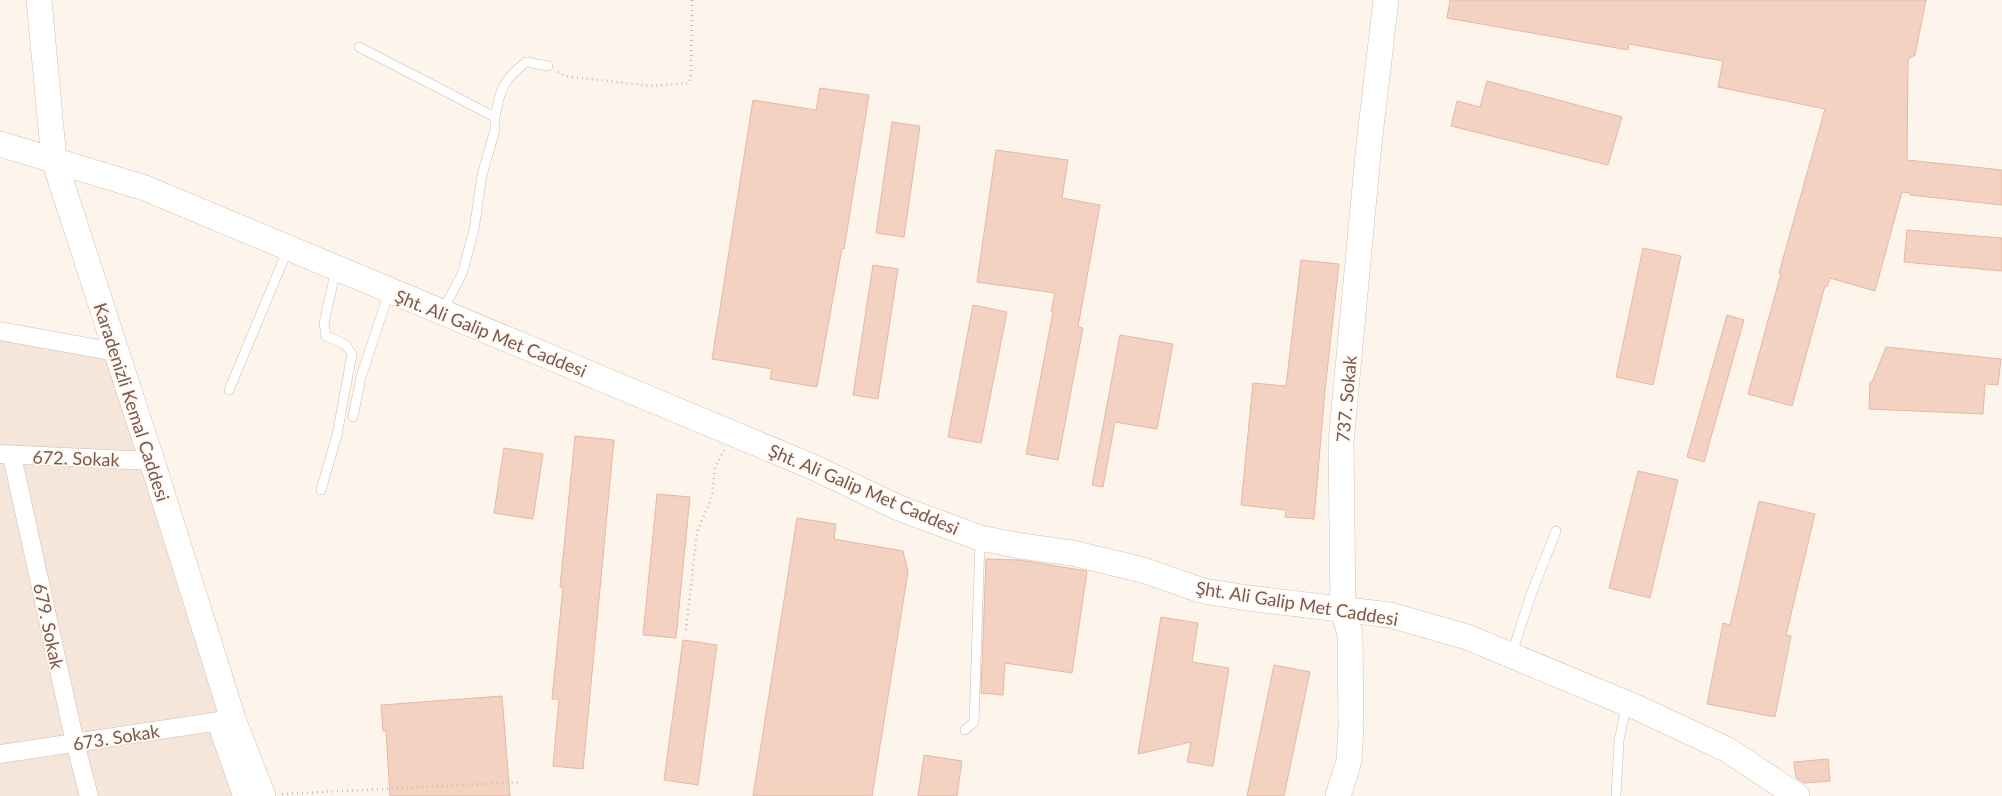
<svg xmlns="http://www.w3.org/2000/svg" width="2002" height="796" viewBox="0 0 2002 796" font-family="Lato,sans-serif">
<rect width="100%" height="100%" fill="#fdf5eb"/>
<path fill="#f5e6d9" d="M0,330L116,352L263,796H0Z"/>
<path fill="#f3d2c2" stroke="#e7b7a2" d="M1450,0H1926L1915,55L1908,59L1907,160L2002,170V205L1910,195V193L1902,192L1875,291L1830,278L1827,287L1825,286L1792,406L1748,394L1781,273H1779L1825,109L1718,87L1723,61L1629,44L1628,50L1447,18Z
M1487,81L1622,117L1608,165L1451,126L1457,101L1480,107Z
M820,88L869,95L844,249L842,248L817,387L770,379L772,369L712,359L753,100L816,110Z
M892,122L920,126L904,237L876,233Z
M996,150L1068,160L1062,198L1100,205L1078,327L1083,328L1058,460L1026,454L1053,312L1051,311L1055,293L977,282Z
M1907,230L2002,238V271L1904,262Z
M1643,248L1681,256L1653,385L1616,377Z
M1301,260L1339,264L1325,390L1314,519L1285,517L1286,510L1241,505L1253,383L1286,386Z
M873,265L898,269L878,399L853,395Z
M973,305L1007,312L981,443L948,437Z
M1727,315L1744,320L1704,462L1687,457Z
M1120,335L1173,344L1157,429L1115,422L1103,487L1092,485Z
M1886,347L2001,359L1998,385L1985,384L1983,414L1869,409L1870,382H1872Z
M575,436L614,440L583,769L553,766L559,699H552L563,587H560Z
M504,448L543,454L533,519L494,513Z
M1638,471L1678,480L1650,598L1609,588Z
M657,494L690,497L676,638L643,635Z
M1759,501L1815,514L1786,635L1791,636L1775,717L1707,704L1723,623L1730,625Z
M797,518L836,524L834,539L903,551L908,572L872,796H753Z
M986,559L1020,560L1087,571L1072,673L1005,663L1003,695L981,693Z
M1161,617L1198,623L1192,662L1229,668L1213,766L1187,762L1191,742L1138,754Z
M683,640L717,645L698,785L664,780Z
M1274,665L1310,672L1284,796H1247Z
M502,696L510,796H390L386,731H383L381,705Z
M924,755L962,761L957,796H918Z
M1828,759L1830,781L1804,783L1796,778L1794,762Z"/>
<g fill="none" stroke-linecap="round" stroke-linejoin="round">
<defs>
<path id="lane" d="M359,47L495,117V130L482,175L474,230L462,274L443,310
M495,117C500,89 503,80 526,62L548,66
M229,390L288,249
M353,417L361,377L389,292
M321,490L337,435L352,354L345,344L326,336L324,323L336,269
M1512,653L1532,592L1556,531
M965,730L974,722L980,541
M1616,796L1619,741L1626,706"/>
<path id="street" d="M0,331L116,352
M0,454L152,461
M12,456L75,743L89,796
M216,722L242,796
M0,754L233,719"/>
<path id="secondary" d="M39,0L54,160L152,461L233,719L263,796
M0,144L145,188L813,467L899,508L980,538L1021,546L1072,553L1143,570L1203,591L1248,598L1390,615L1467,637L1638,708L1728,750L1797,796
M1338,796L1349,761L1351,726L1350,633L1343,611L1341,442L1369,144L1386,0"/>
</defs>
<use href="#lane" stroke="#d1bbaf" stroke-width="10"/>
<use href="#street" stroke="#d1bbaf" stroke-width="19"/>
<use href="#secondary" stroke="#d6beaf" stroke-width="26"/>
<path stroke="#d9b5a4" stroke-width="2.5" stroke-dasharray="1 4" stroke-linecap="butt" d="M558,72L565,76L650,86L689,83L691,74L692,0
M686,630L697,532L712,497L715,467L724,450
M282,794L522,782"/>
<use href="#lane" stroke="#fff" stroke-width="9"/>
<use href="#street" stroke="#fff" stroke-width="18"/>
<use href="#secondary" stroke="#fff" stroke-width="25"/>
</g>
<g text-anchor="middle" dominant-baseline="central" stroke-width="4" stroke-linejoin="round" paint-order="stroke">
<g font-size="18" fill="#7a594c" stroke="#fff9f2">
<text transform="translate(491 333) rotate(22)">Şht. Ali Galip Met Caddesi</text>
<text transform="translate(1346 399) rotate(-85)">737. Sokak</text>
<text transform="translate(132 402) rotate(72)">Karadenizli Kemal Caddesi</text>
<text transform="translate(76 458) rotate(2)">672. Sokak</text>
<text transform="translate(864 489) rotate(23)">Şht. Ali Galip Met Caddesi</text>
<text transform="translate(1297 603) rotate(9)">Şht. Ali Galip Met Caddesi</text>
<text transform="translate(49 626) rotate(78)">679. Sokak</text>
<text transform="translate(116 737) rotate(-9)">673. Sokak</text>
</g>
</g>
</svg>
